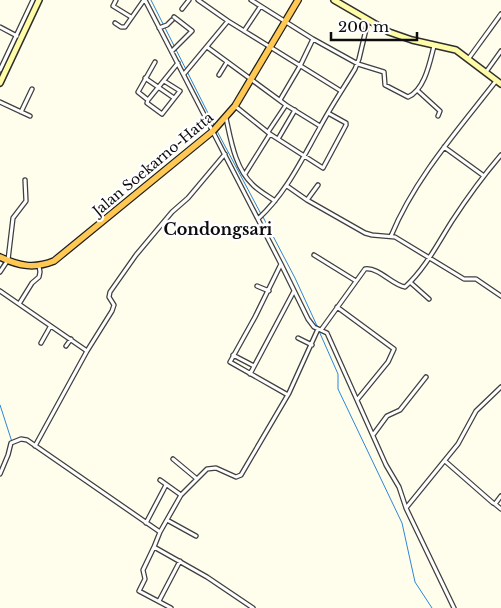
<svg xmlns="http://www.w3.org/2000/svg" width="501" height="608" viewBox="0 0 501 608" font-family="'Libre Baskerville',serif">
<rect width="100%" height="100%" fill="#fffdec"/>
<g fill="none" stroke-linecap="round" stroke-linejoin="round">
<path stroke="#2d86d7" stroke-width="1" d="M151,0L214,125
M217,131L261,214
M263,217L295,278L318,328
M0,268L4,261
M319,331L338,374V389L402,523L415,582L432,608
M0,405L12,442"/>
<defs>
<path id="minor" d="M116,0L113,6L131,17
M145,0L281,264L308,319L314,327L327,333L386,465L399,487L406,508L454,608
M198,0L228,21L341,91
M251,0L313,39L358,64L384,72L385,85L408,97C425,90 430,61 434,46
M182,9L189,0
M115,23L121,27H125L144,0
M0,27L17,36
M159,28L167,25L172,20
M244,31L260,7
M207,47L286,105L320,126
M172,51L192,31L174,17
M469,58L501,14
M155,62L138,92L148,100L147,103L162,114L180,91L164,81
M0,70L33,0
M486,72L501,51
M184,74L228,21
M219,75L227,62
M145,78L174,98
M417,90L440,111L438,116
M148,100L178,63
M280,100L300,66L313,39
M0,102L30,116
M235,106L270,134L323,168L346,125V123L328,113
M21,112L32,89
M226,118C231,141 235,168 253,185C259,191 268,196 275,201
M268,132L286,105
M278,139L295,110
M444,147L484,176
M245,174L270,134
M287,186L307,200L365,233L372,235L395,237L464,279H476L501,296
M307,200L318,185
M258,219C286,193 301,161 319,129C330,108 343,89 355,69L359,59L368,21
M391,236C415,178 458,130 496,81
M314,255L356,281
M281,264L255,317L230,362L288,395
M0,272L8,260L13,218L26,201L25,180
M411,283L429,299
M257,286L269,291
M0,291L87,351
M19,304L32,283L39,277L40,272L39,266
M337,307L394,349L388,362L357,400
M321,330L365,269C379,267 392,285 405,287C425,269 438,243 452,221C467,198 483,176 501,155
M298,338L312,345
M41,343L50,327
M66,346L71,339
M233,355L254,366
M250,374L294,291
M373,435L387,416L400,410L426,377
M35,446L87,351L112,311L114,305L109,297L110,292L136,255L172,212L188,198L225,154
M173,459L197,479
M445,461L493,503L495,504L501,496
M0,474L8,455L11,443L21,439L27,440L160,532
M160,480L181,495
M495,504L501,509
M406,508L458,444L476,411L501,387
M167,520L196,536
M146,523L166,485
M154,547L143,570L145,579L139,591L171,608
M159,601L180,561
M253,608L207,577L154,547L160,532L181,495L207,469L216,468L236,477L241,475L289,393L318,329"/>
<path id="secondary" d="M334,0L389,32L412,40L456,50L501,84
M0,83L39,0"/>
<path id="trunk" d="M0,257C19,266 34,269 54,261L213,131L235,106L298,0"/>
</defs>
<use href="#minor" stroke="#3f3f3f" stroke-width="5.5"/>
<use href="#secondary" stroke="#2e2e2e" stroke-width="8"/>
<use href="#trunk" stroke="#1d1d1d" stroke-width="8"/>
<use href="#minor" stroke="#fff" stroke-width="3"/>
<use href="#secondary" stroke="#fffca7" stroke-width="5"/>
<use href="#trunk" stroke="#ffc853" stroke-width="5.5"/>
</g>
<g text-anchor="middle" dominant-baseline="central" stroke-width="5" stroke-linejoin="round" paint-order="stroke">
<g font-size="14" fill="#0c0c0c" stroke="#fff">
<text transform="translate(153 164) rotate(-40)">Jalan Soekarno-Hatta</text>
</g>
<g font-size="16" font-weight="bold" fill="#0c0c0c" stroke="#fff">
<text x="218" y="229">Condongsari</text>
</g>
</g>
<path d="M331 32v8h86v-8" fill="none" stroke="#0c0c0c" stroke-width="2.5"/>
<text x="338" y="32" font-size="15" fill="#0c0c0c" stroke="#ffffff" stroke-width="4" paint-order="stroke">200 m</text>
</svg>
